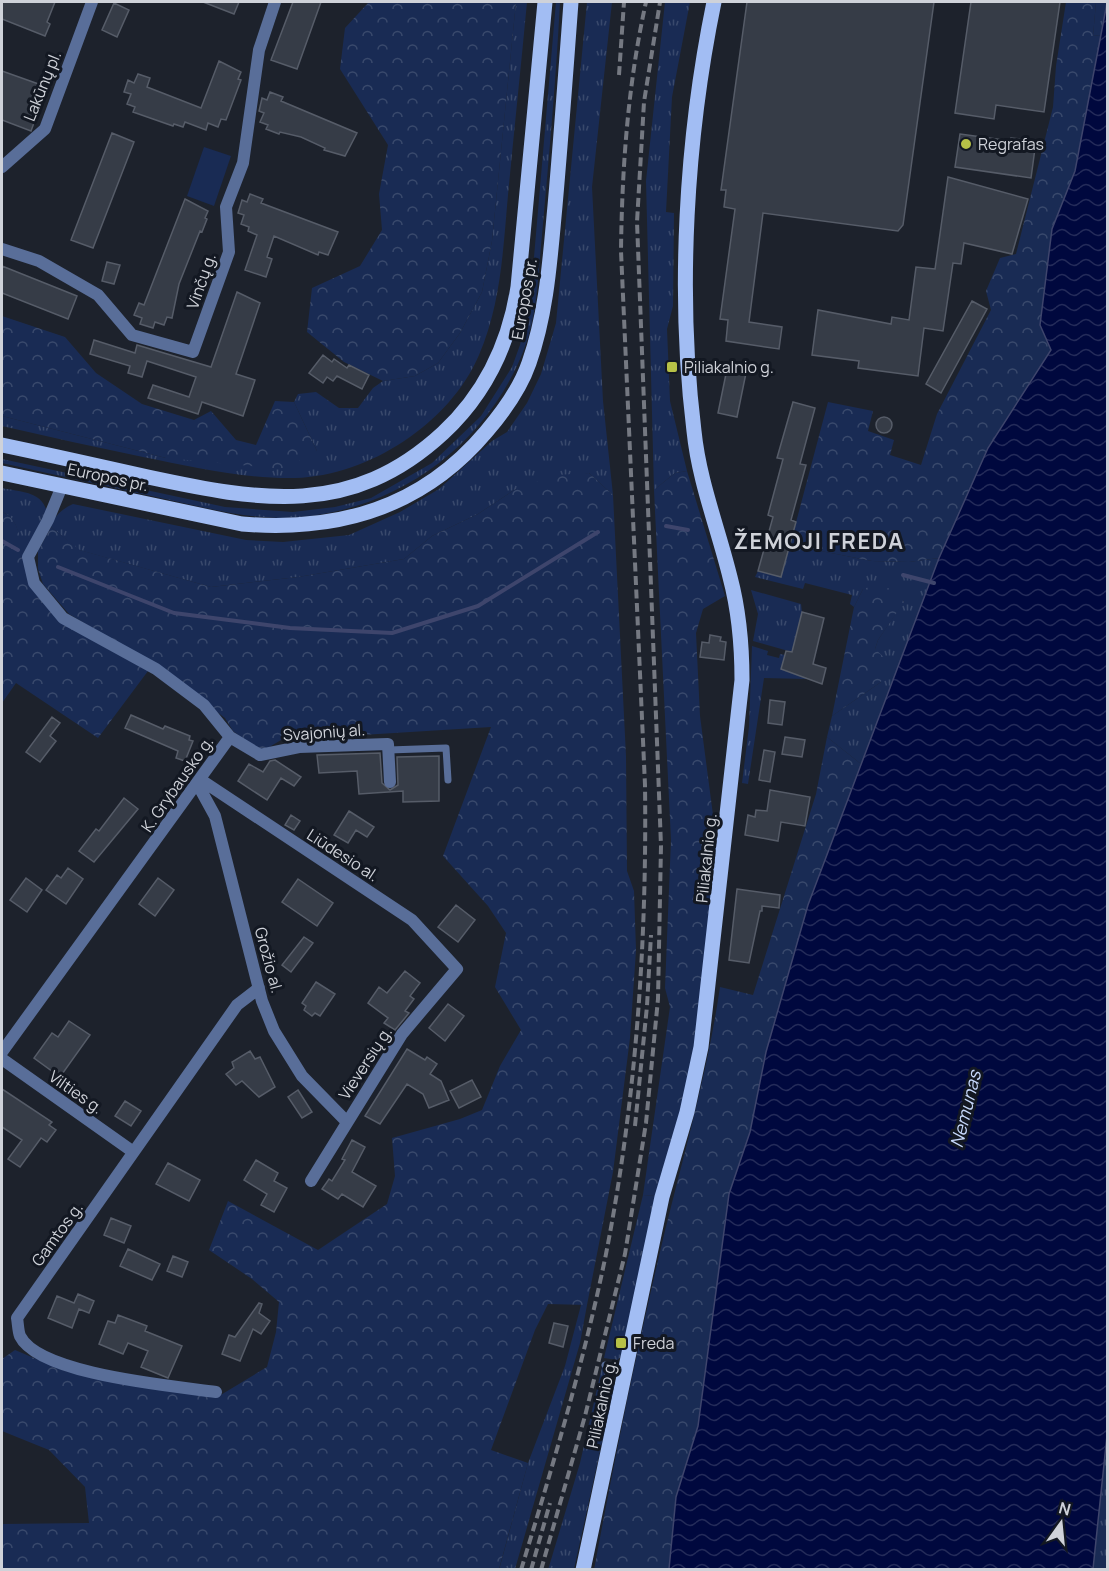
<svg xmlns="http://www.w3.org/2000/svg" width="1109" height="1571" viewBox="0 0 1109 1571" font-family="Manrope,sans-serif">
<defs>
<pattern id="grass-tufts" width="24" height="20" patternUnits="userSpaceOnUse" patternTransform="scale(1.5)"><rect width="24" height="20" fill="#192b54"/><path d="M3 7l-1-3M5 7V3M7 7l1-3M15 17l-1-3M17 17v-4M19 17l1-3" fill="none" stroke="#39496c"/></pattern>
<pattern id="forest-crowns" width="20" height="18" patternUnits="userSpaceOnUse" patternTransform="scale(1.5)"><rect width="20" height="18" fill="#192b54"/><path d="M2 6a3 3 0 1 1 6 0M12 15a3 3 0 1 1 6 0" fill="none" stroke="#39496c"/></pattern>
<pattern id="water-waves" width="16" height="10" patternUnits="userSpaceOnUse" patternTransform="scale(1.5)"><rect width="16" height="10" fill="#00083e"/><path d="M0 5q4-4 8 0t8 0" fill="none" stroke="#242b59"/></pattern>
</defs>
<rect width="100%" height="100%" fill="#1d222c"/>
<path fill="url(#grass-tufts)" d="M516,2H527C521,66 514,131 508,195C503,250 501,304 479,355C450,423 369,476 295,478C244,479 193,467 143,457C96,447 49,437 2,426V416L166,458L317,451L294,402L298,394L316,392L339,408H358L373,388L383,381L415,376L438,363L460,333L482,292L492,241Z
M556,2H560C556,79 549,157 542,235C538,273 538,316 523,352C483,452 385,518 278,518C240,517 201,507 165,499C110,487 56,475 2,463V459L225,507L293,512L335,507L371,498L432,463L481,416L512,367L520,345L531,292Z
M587,2H612L592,187L603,401L613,495L589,473L514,490L478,514L432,536L404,559L298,577L211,587L79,550L51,527C53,516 64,508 73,504L246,540L283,542L349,535L400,512L439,489L492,441L507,432L527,403L541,374L556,323Z
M665,2H690L672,97L666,212L674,213L673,306L667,329L670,401L687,471L675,473L654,490L646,181Z
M1096,2L1107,3L1101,35L1093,36Z
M2,488C20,492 42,491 47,512L22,556C20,540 19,518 2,512Z
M790,545L872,561L909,562L939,558L861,764L827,737L832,716L881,682L875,649L878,640L904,601L863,589L854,607L850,604L852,595L805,583L803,589L755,577L758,571L781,577Z
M751,590L801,604L802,612L792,652L753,641L758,614Z
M752,646L768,651L767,655L779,658L780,654L785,655L782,669L808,679L764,678L748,784L742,783L749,727Z
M643,1195L657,1196L621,1357L617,1360L604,1358Z
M581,1305H587L580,1343L515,1569L499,1570L528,1463L565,1366Z
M602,1367L611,1370L614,1388L574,1569L548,1570L580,1463Z
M1107,1426V1569L1093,1570L1104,1439Z"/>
<path fill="url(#forest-crowns)" d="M369,2H516L492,241L482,292L460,333L438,363L415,376L383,381L344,362L307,332L312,288L360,266L382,230L379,194L388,145L340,69L345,28Z
M1066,2H1096L1093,36L1101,35L1075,171L1052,229L1051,350L988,448L939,558L909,562L872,561L790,545L828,402L873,411L868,431L894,440L890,455L921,465L937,414L991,310L986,291L1000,258L1016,254L1053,107L1056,66Z
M2,316L65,337L96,373L142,404L194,420L211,411L236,440L256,445L275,401L294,402L317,451L284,469L166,458L2,416Z
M687,471L725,596L703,609L696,633L700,716L718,853L698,1044L657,1196L643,1195L670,1007L665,988L671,840L654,490L675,473Z
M589,473L613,495L626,756L627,871L634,891L636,950L630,1038L613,1172L587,1305L548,1304L535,1330L491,1450L528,1463L499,1569H2V1524L89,1523L85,1487L49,1450L2,1431V1359L15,1350L65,1371L219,1396L267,1367L276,1332L279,1302L252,1279L209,1250L228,1201L318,1250L387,1204L395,1176L392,1138L460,1119L482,1110L500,1066L521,1030L495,987L506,933L488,906L443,856L491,727L281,740L261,752L233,731L225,718L158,667L69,614L43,584L38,569V551L51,527L80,550L211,587L298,577L404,559L432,536L478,514L514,490L556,475Z
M2,512C27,520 19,565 31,585C55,627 108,647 148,671L98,738L16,683L2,703Z
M876,585L895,590L904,602L878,640L875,649L886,659L881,682L832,716L854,607L863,589Z
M827,737L861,764L808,905L766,1052L698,1426L676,1497L669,1569L594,1570C615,1456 638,1343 665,1231C685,1150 708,1070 720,987L753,995L816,794Z"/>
<path fill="#192b54" d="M204,147L231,156L214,206L187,196Z"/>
<path fill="url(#water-waves)" stroke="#3e456c" stroke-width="1.5" d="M1107,3L1108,1426L1093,1569H669L676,1497L698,1426L729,1194L750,1132L766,1052L808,905L939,558L988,448L1051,350L1040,325L1052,229L1075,171Z"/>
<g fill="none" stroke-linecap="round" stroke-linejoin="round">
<path stroke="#3e456c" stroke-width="4" d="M666,526L688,530
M2,541L18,550
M58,567L174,613L290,628L392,633L478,606L598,532
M903,575L934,583"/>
</g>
<path fill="#363c47" stroke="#565c68" stroke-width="1.5" d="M2,2H55L47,22L50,24L45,36L2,19Z
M203,2H239L234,14Z
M293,2H321L297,69L271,60Z
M747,2H934L903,225L898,231L763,213L749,322L782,327L779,349L726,341L728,320L720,319L735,209L724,207L726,190H721Z
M971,2H1060L1044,112L996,105L994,119L955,113Z
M114,3L129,10L117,37L102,30Z
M219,61L241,72L238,79L241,80L226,120L221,119L218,127L208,123L206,130L185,122L183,127L174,124L173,126L133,112L135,107L127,104L131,94L124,92L128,80L134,83L138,74L150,78L147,87L201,108Z
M2,71L47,87L31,131L2,120Z
M270,92L283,97L281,101L357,133L345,156L324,150L325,148L301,137L280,132L279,134L266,129L268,125L260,122L264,113L259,111L262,98L267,100Z
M112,133L134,142L93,248L71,240Z
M960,134L1011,141V138L1036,141L1031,178L955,167Z
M948,177L1028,199L1012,254L964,243L961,264L953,263L943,331L924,328L918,376L858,368L859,361L812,355L818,310L891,324L892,317L909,320L916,267L935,269Z
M250,194L263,199L261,203L338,232L328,255L319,252L318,255L274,236L267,257L272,259L266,277L245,270L257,235L248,231L249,227L241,224L244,215L238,213L242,200L247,202Z
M185,199L208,211L205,218L207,219L202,232L200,231L179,284L172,318L167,317L164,325L155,322L153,328L140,324L142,318L134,315L139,303L144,305Z
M107,262L120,265L114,284L102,281Z
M2,266L77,296L68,319L2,293Z
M237,292L260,303L236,374L255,380L243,416L202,402L198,414L148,398L153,385L189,397L196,377L147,361L142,377L128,373L130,366L90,354L94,340L135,353L137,345L211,367Z
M972,301L987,309L941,393L926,384Z
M323,355L332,362L334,359L347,368L349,365L369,375L362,389L337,376L333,381L327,377L323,383L309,373Z
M727,369L746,373L737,417L718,413Z
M793,402L815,408L800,464L806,465L791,520L796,522L781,577L758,571L773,517L768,515L783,459L777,458Z
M876 425a8 8 0 1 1 16 0a8 8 0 1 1-16 0Z
M802,612L824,618L813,664L826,668L822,684L781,669L786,651L792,652Z
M710,635L721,637L720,641L726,642L724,660L700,657L702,642L709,643Z
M770,700L785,702L782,725L768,723Z
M131,715L163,729L165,726L190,736L189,740L193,741L185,761L176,758L178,751L125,728Z
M52,717L60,723L50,736L56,741L40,762L26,752Z
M785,737L805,740L802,757L782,754Z
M764,750L775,752L770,782L759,780Z
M380,753L382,783L390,790L398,785L397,757L439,756V801L403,802V791L359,794L357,771L319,773L317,755Z
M275,760L301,777L294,786L281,778L267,800L238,781L249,764L263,772L270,761Z
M770,790L810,797L805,826L781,822L778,841L745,835L748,815L755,817L756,810L767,811Z
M124,798L138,809L94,862L79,851L96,829L99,831Z
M349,811L374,827L367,837L356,830L348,843L334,835Z
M291,815L300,821L294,830L285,825Z
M68,868L83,879L66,904L46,890L57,875L61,878Z
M26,878L42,890L27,912L10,900Z
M158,878L174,890L155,916L139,904Z
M298,879L333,903L317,926L282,902Z
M737,889L780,895L779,908L762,906V911H760L749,963L729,960Z
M456,905L475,920L458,942L438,927Z
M304,937L313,943L291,972L282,965Z
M405,971L420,983L410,996L414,999L405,1011L409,1013L395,1030L384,1023L388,1018L368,1003L379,987L387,993Z
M316,982L335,994L320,1016L315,1013L312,1016L304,1010L306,1006L302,1003Z
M448,1004L464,1016L445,1041L429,1028Z
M69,1021L90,1035L60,1077L34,1058L52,1033L58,1037Z
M407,1049L425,1060L427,1057L437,1064L430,1074L441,1081L449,1100L429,1108L423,1094L407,1084L380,1124L365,1116Z
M250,1051L255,1059L260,1057L275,1087L259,1097L242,1081L236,1085L226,1074L234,1068L232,1062Z
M472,1080L481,1097L459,1108L450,1091Z
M2,1089L52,1122L49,1125L56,1130L47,1142L41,1138L20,1167L8,1159L22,1140L2,1127Z
M298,1090L312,1112L302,1118L288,1097Z
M125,1101L141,1111L131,1126L115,1116Z
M352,1140L365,1147L352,1172L376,1186L363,1207L342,1194L338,1199L322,1189L329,1179L332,1181L345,1160L342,1159Z
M256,1160L278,1173L274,1181L287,1188L274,1212L261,1205L267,1194L244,1180Z
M168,1163L200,1180L189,1201L156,1184Z
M111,1218L131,1226L124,1243L104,1235Z
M128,1249L160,1264L152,1280L120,1266Z
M173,1256L188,1262L182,1277L167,1271Z
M78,1294L94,1301L89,1313L79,1309L72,1328L48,1318L57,1296L74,1303Z
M259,1303L262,1304L259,1313L270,1321L261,1334L253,1329L240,1361L222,1354L229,1335L235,1337Z
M118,1315L147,1326L145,1331L182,1346L168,1378L141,1367L148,1351L128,1343L123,1354L99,1344L108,1321L115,1323Z
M554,1323L568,1326L563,1347L549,1343Z"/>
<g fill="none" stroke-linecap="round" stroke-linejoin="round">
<path stroke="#596e99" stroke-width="7" d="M389,750L446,748L448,780
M605,1365L626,1371"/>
<path stroke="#596e99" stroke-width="12" d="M2,167L45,129L92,2
M2,249L39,261L98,295L132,335L193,352L229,252L226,207L243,163L259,50L275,2
M230,737L260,755L299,747L388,744L390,782
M201,780L412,920L457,969L402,1034L311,1181
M198,785L215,816L262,1001L274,1031L302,1076L347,1122
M2,1052L230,737L204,705L156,669L63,618L34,583L28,557L48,520L62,486
M2,1059L132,1151
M216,1392C175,1386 39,1375 20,1336C18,1331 18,1323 17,1318L237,1005L259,988"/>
<path stroke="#a2bdf3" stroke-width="15" d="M2,445C50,455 99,466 148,477C260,501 351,518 443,433C486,393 509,344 518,287L545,2
M2,473L242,524C338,532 422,508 486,432C504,411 520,389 529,363C547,312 550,259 555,206C561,138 566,70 571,2
M583,1570L662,1197L687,1112L701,1047L742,680C742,645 739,611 730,577C718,528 699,481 694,431C677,292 686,138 714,2"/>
<path stroke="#757982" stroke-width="4" stroke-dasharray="9 4.5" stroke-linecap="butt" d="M619,75L624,2
M635,1126L647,1006L651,935
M521,1570C553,1465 584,1361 606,1254C636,1101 647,941 645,785L621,251C622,167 628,83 646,2
M531,1570L550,1503
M541,1570L585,1416L625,1254L646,1123L658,999L661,846L637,222L644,102L660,2"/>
</g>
<g fill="#b7c147" stroke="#131822" stroke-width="2">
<circle cx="966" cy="144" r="6"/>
<rect x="666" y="361" width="12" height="12" rx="3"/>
<rect x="615" y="1337" width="12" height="12" rx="3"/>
</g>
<g text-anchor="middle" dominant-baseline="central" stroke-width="6" stroke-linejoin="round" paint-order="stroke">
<g font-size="16" fill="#cfd2d9" stroke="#131822">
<text transform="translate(42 86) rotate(-68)">Lakūnų pl.</text>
<text transform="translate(201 281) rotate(-71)">Vinčų g.</text>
<text transform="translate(524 299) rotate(-80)">Europos pr.</text>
<text transform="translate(108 477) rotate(12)">Europos pr.</text>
<text transform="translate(324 732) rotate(-4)">Svajonių al.</text>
<text transform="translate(177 784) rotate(-55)">K. Grybausko g.</text>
<text transform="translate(343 855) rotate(33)">Liūdesio al.</text>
<text transform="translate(706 858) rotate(-84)">Piliakalnio g.</text>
<text transform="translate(269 960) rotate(75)">Grožio al.</text>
<text transform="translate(365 1063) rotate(-57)">Vieversių g.</text>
<text transform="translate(76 1092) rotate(35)">Vilties g.</text>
<text transform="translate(57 1234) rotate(-54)">Gamtos g.</text>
<text transform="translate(601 1404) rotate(-78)">Piliakalnio g.</text>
</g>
<g font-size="16" fill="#cfd2d9" stroke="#131822" text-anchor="start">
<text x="978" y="144">Regrafas</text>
<text x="684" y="367">Piliakalnio g.</text>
<text x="633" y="1343">Freda</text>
</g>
<g font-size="18" font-style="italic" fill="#c6d8fb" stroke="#131822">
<text transform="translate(965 1109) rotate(-76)">Nemunas</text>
</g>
<g font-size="22" font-weight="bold" letter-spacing="1.5" fill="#cfd2d9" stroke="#131822">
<text x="819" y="541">ŽEMOJI FREDA</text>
</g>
</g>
<rect width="1109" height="1571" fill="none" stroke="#cfd2d9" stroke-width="6"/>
<g transform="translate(1061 1523) rotate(15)" stroke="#131822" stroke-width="4.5" paint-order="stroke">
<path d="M0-4.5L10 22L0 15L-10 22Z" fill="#cfd2d9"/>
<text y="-9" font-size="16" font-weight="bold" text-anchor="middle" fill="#cfd2d9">N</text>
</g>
</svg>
